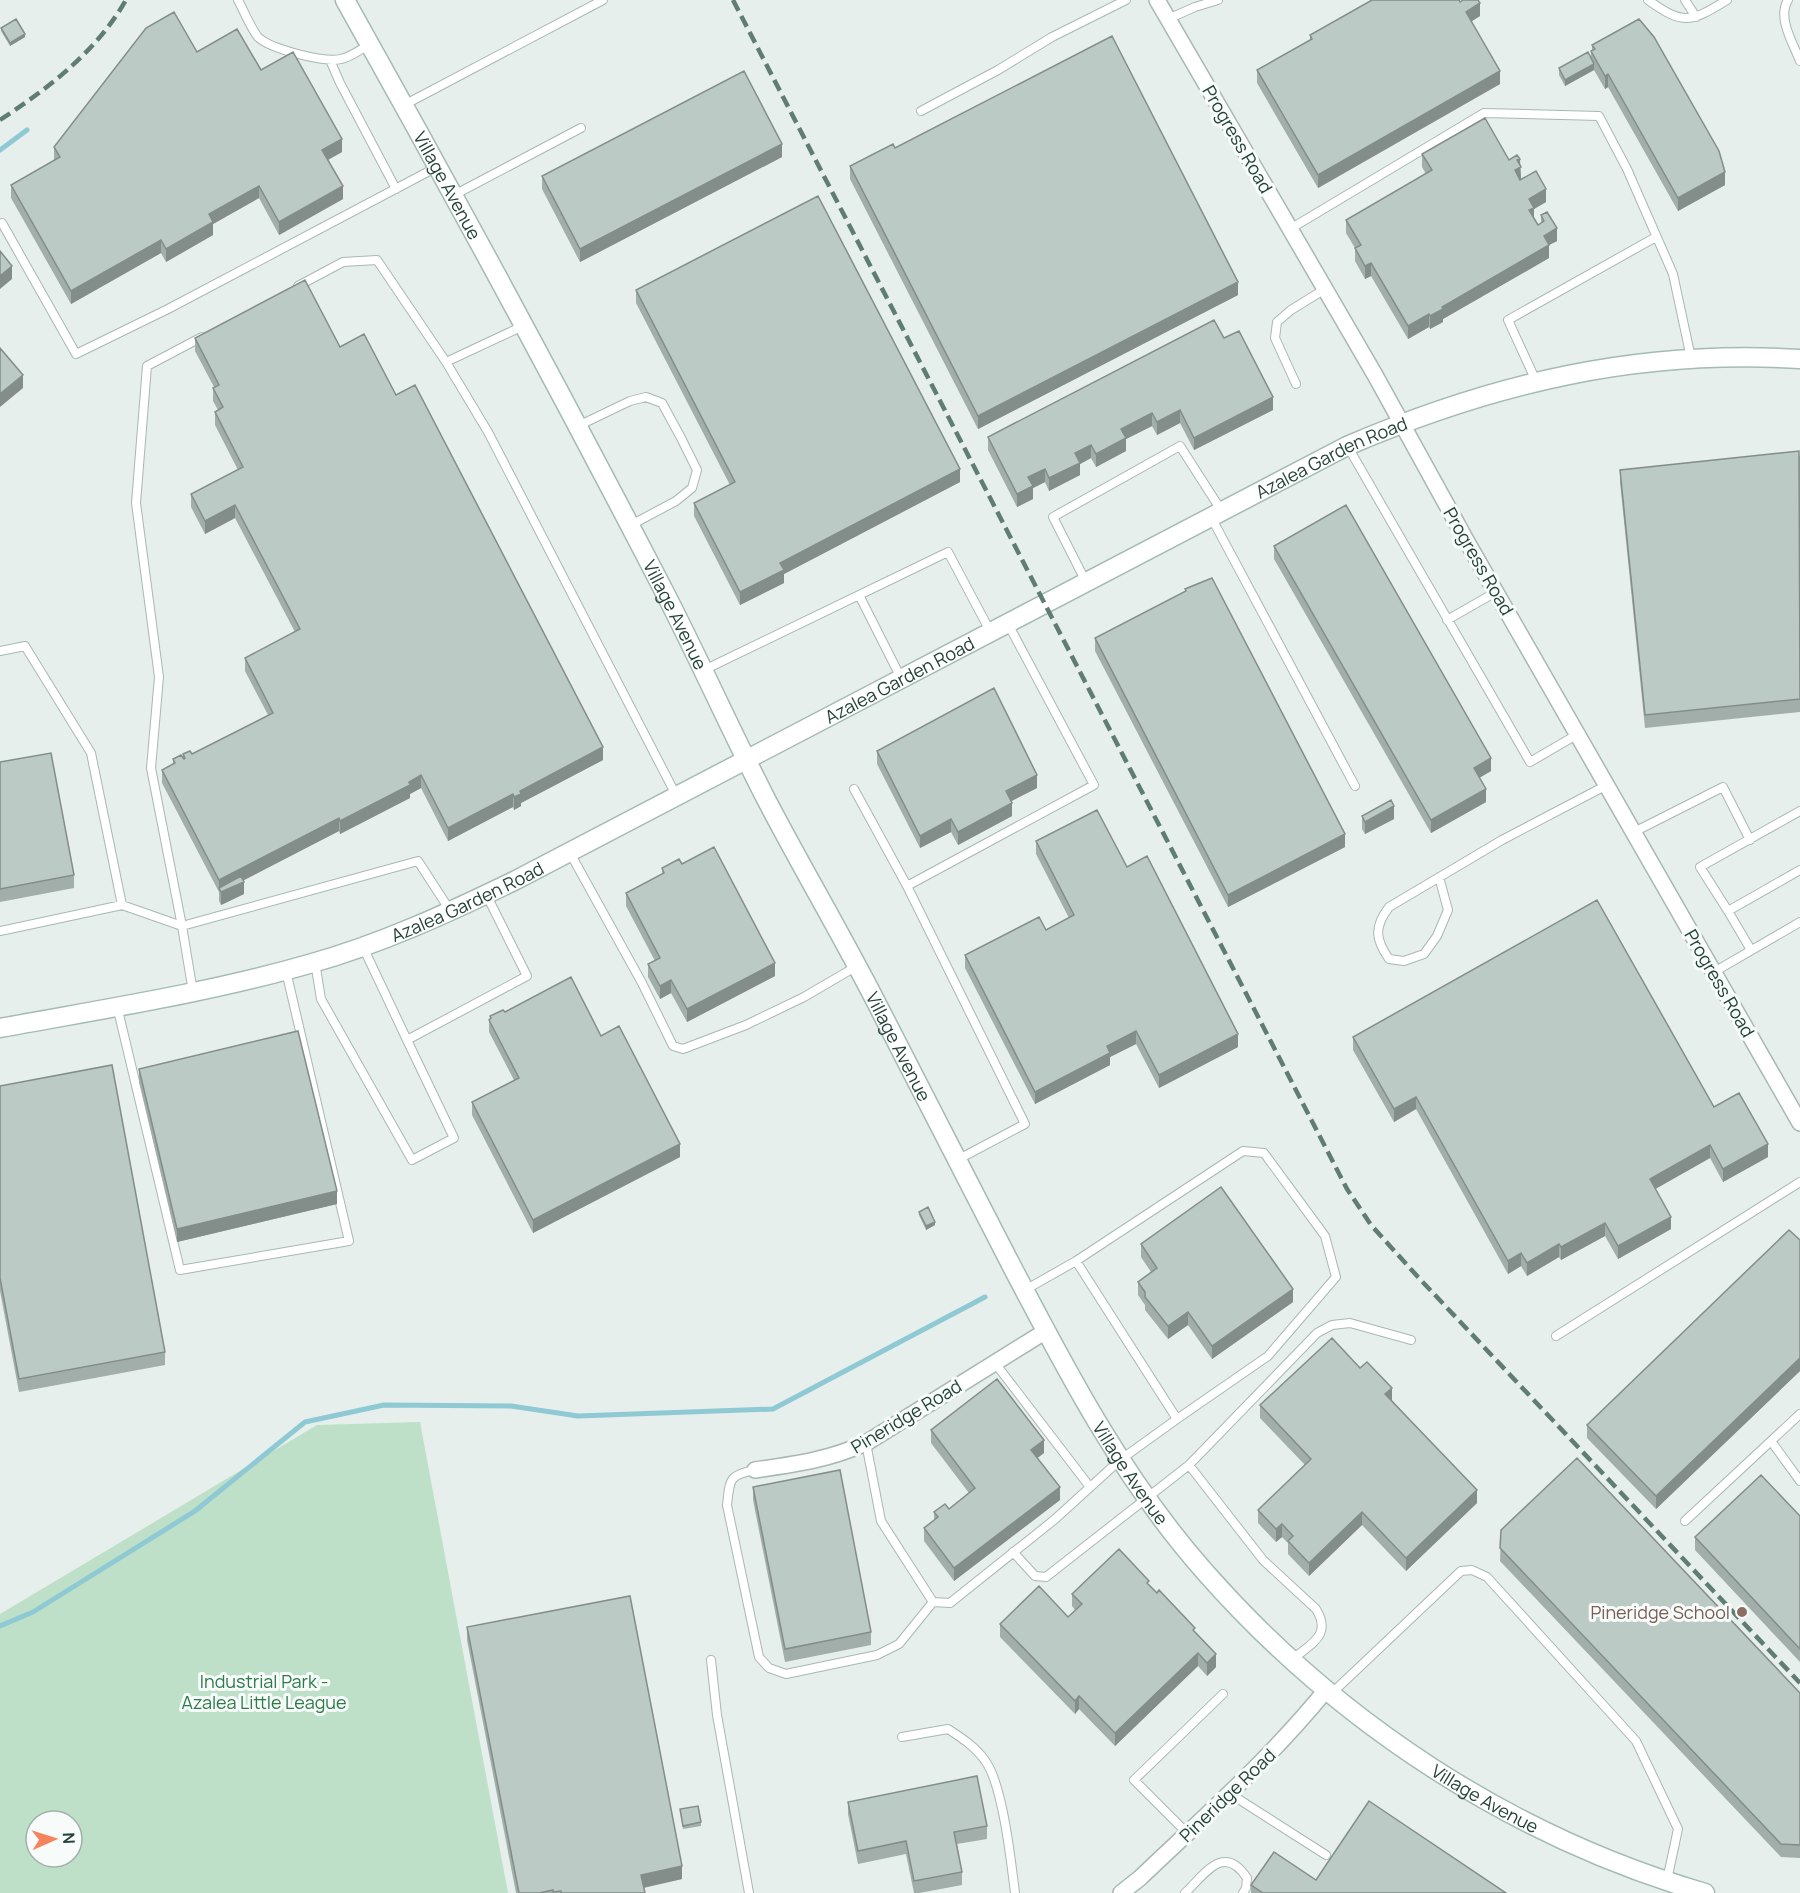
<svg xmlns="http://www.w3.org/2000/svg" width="1800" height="1893" viewBox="0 0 1800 1893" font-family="Manrope,sans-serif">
<rect width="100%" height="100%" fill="#e6efeb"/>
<path fill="#bfe0c8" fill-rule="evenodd" d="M420,1422L508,1893H0V1614L317,1425ZM36,1821H72V1857H36Z"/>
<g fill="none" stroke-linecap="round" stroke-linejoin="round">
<path stroke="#8ec9d4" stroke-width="5" d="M0,150L27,130
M0,1626L33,1612L195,1511L305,1422L384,1405L511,1406L578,1416L773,1409L985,1297"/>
<defs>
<path id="lane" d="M238,0C244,11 250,27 258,37C270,49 325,63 341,59C351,57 361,49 370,44
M1648,0C1684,26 1691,22 1727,0
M1685,0L1696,17
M1788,0C1777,18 1793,43 1800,61
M1168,19L1195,7L1218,0
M330,60L340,83L396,189
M404,105L603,0
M921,111L998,70L1052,37L1126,0
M454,195L581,128
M2,223L76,354L168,309L437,167
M1290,229L1484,113L1599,116L1627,169L1673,274L1691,358
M298,286L343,262L377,260L446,362L523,326
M202,337L147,366L136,503L159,677L151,768L182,926L418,861L451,912
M446,362L488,432L676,795
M1536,381L1508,320L1656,237
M1296,384L1275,338L1277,322L1291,310L1325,289
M578,426L630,401L646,397L662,403L680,436L697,470L692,488L676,501L631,525
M1348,447L1530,762L1578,734
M1211,517L1355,786
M1086,582L1053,517L1180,446L1221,510
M859,595L901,678
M1447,620L1496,592
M0,651L25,646L91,753L122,905
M704,670L948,552L990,631
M854,789L907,886
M1634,832L1723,787L1750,840
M570,853L642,983L673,1046L683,1049L746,1025L804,997L857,966
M1439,877L1448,910L1437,936L1424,954L1404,961L1389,959C1375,939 1374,927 1389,907L1502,840L1607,785
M1728,911L1700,867L1800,811
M0,931L122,905L182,926L193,992
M363,947L407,1040L527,976L486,894
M1751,950L1728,911L1800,870
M315,962L321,999L412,1160L454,1138L407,1040
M1714,972L1800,922
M117,1006L180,1270L349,1241L286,971
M957,1160L1025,1124L907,886L1094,785L1008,624
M1076,1261L1243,1151L1264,1153L1325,1236L1336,1277L1268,1356L1177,1419
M1556,1336L1800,1182
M995,1363L1090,1487
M1771,1441L1800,1481
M866,1443L881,1521L933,1602L950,1603L1054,1520L1120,1460L1177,1419L1076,1261L1025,1290
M1189,1465L1263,1560L1316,1609C1332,1635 1312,1643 1293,1659
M755,1470C728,1475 730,1480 727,1505L759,1657L769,1668L786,1674L877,1655L899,1644L933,1602
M1685,1521L1800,1414
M1013,1552L1035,1576L1046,1577L1189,1465L1317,1333L1332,1325L1350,1323L1411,1340
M711,1660L717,1715L749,1893
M1332,1693L1461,1571L1472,1570L1487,1577L1636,1741L1678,1829L1667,1880
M902,1737L948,1729C962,1738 977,1748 986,1762C1003,1787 1011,1861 1015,1893
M1229,1793L1326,1855
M1187,1833L1134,1780L1223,1694
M1185,1893C1206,1873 1224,1843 1247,1878L1246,1888L1243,1893"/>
<path id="street" d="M1157,0L1375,375L1466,540L1800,1123
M755,1470C796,1464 828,1460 866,1443L1046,1331
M1121,1893L1140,1878C1204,1817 1270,1759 1326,1690"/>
<g id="secondary">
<path id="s1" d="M345,0C455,196 562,394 665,593C700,661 731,731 766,799C801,866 840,932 875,1000C919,1086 963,1171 1007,1257C1065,1368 1121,1477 1205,1572C1337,1722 1512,1837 1705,1893"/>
<path id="s2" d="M0,1028C103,1009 208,993 309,964C381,944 448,913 516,880L1347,446C1494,383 1638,349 1800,359"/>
</g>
</defs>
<use href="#lane" stroke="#a8b8b2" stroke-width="10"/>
<use href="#street" stroke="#a8b8b2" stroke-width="18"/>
<use href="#secondary" stroke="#a4bbb3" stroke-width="21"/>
<use href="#lane" stroke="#fff" stroke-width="8"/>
<use href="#street" stroke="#fff" stroke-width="15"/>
<use href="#secondary" stroke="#fff" stroke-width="18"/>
<path stroke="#5f7d75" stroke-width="4.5" stroke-dasharray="12 6" stroke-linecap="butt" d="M733,0L1347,1189L1371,1225L1418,1277L1800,1683
M0,120C50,87 96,52 126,0"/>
</g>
<path fill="#a1aea9" d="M1460,2L1480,16L1471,21L1500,84L1318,188L1257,83V70L1310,40V35Z
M1,28L25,37L10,46L1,31Z
M1592,45L1725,185L1678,211L1608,87L1605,89L1594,70L1565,86L1559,75V68L1591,58V51H1592Z
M197,52L261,70L342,152L328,160L343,199L279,235L259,198L213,224V235L166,262L161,253L71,304L11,198V185L54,160V147Z
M895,148L1238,295L978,429L850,179V166Z
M1422,154L1509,160L1520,165L1521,179L1520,180L1546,202L1534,209V218L1538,225L1541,223V215L1557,241L1549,245V258L1443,319V322L1430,329L1429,327L1408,339L1371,276L1365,279L1355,261V248L1346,233V220L1426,174L1422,167Z
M782,157L580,262L542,189V176Z
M636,290L960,482L784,574V583L740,605L694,516V503L730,485L636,303Z
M195,338L340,347L396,395L603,760L521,803V806L514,810L513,807L448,841L421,788L410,794V798L340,834L339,831L243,880L244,894L221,905L219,901V892L162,783V770L173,765V759H183V754H192L268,715L245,671V658L295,632L235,518L205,534L191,507V494L238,470L215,425V412L218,410L213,401V388L214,387L195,351Z
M1224,338L1273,410L1194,450L1180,423L1157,435L1152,426L1126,439V451L1096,467L1091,458L1080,464V475L1049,491L1045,482L1033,488V499L1017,507L988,450V437Z
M1800,456V712L1645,728L1620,482V470Z
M1274,546L1491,771L1479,778L1486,802L1431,833L1274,559Z
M1185,589L1345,847L1228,907L1095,651V638L1185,592Z
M877,751L1037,788L1011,801L1012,816L958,845L951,832L920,848L877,764Z
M0,762L74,875V888L0,902Z
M1362,816L1394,819L1365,834L1362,829Z
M1036,841L1127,867L1238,1047L1159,1088L1136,1044L1110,1057V1065L1035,1104L965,968V955L1046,930L1069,918L1036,854Z
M682,864L775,976L687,1022L671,993L660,999L648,977V964L655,961L626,906V893L662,874V868Z
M505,1012L601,1036L680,1157L533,1233L472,1115V1102L514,1080L489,1032V1020L490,1019V1016Z
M1353,1037L1714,1107L1768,1157L1723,1182L1710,1158L1655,1189L1671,1229L1618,1259L1605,1236L1561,1260L1559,1257L1527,1276L1521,1266L1508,1274L1416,1109L1394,1122L1353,1050Z
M139,1069L337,1204L177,1242L139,1082Z
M0,1086L165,1352V1365L19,1392L0,1291Z
M919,1212L935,1225L926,1230L919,1215Z
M1800,1240V1371L1656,1509L1587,1438V1425Z
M1141,1244L1293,1302L1212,1359L1188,1325L1168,1339L1145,1310V1305L1138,1295V1282L1151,1272L1141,1257Z
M1392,1400L1477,1503L1406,1571L1362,1525L1309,1576L1288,1554V1543L1282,1537L1276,1542L1258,1523V1510L1305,1465L1260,1418V1405Z
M931,1430L1044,1453L1037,1458L1060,1500L954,1581L924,1541V1528L934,1520V1512L949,1509L969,1493L931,1443Z
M753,1487L871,1632V1645L785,1662L753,1500Z
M1800,1516V1662L1695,1550V1537Z
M1501,1530L1800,1693V1858L1781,1857L1500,1561Z
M1149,1585L1195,1633L1216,1667L1207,1676L1198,1666L1115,1746L1079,1709L1075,1714L1000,1637V1624L1068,1617L1075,1610L1072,1606V1594Z
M467,1627L682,1879L644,1888L645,1893H516L467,1640Z
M848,1802L987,1826V1839L957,1844L962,1872V1885L919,1893H914L906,1854L858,1864L848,1814Z
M680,1809L701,1822V1826L683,1829Z
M1316,1880L1506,1893H1251V1885Z"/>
<path fill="#838d89" d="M1480,3V16L1466,25V12Z
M25,34V37L10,46V43Z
M1594,64V70L1565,86V80Z
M1500,71V84L1318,188V175Z
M1608,74V87L1605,89V76Z
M342,139V152L322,163V150Z
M782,144V157L580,262V249Z
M1520,159L1521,179L1515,183V170L1517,160Z
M1725,172V185L1678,211V198Z
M259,186V198L213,224V235L166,262V249L209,214Z
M343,186V199L279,235V222Z
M1546,189V202L1534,209V221L1529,223V199Z
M1557,228V241L1549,245V258L1443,319V322L1430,329V316L1442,307L1544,236Z
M161,240V253L71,304V291Z
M1371,263V276L1365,279V266Z
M12,266V279L0,289V276Z
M1238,282V295L978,429V416Z
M1429,314V327L1408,339V326Z
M23,375V388L0,407V394Z
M1273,397V410L1194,450V438Z
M1180,410V423L1157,435V422Z
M1152,413V426L1126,439V451L1096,467V454L1121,429Z
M1091,445V458L1080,464V475L1049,491V478L1075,453Z
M960,469V482L784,574V583L740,605V592L780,563Z
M1045,469V482L1033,488V499L1017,507V494L1028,477Z
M235,505V518L205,534V521Z
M603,747V760L521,803V806L514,810V797L520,791Z
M1491,758V771L1474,781V768Z
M421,775V788L410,794V798L340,834V821Z
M1037,775V788L1006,804V791Z
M1486,789V802L1431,833V820Z
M513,794V807L448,841V828Z
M1012,803V816L958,845V832Z
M1394,806V819L1365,834V822Z
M339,818V831L221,892L219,889V880Z
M951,819V832L920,848V836Z
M1345,834V847L1228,907V895Z
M244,882V894L221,905V892Z
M775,963V976L687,1022V1009Z
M671,980V993L660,999V986Z
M1136,1031V1044L1110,1057V1065L1035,1104V1092L1107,1046Z
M1238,1034V1047L1159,1088V1075Z
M1416,1097V1109L1394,1122V1109Z
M680,1144V1157L533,1233V1220Z
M1768,1144V1157L1723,1182V1169Z
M1710,1145V1158L1650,1192V1179Z
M337,1191V1204L177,1242V1229Z
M1671,1217V1229L1618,1259V1246Z
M935,1222V1225L926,1230V1226Z
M1605,1223V1236L1561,1260V1247Z
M1559,1244V1257L1527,1276V1263Z
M1521,1253V1266L1508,1274V1261Z
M1293,1289V1302L1212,1359V1346Z
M1188,1312V1325L1168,1339V1326Z
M1800,1358V1371L1656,1509V1496Z
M1392,1388V1401L1385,1394Z
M1044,1440V1453L1031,1463V1450Z
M1060,1487V1500L954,1581V1568Z
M1477,1490V1503L1406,1571V1558Z
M1362,1512V1525L1309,1576V1563Z
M1282,1524V1537L1276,1542V1529Z
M1198,1653V1666L1115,1746V1733Z
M1216,1654V1667L1207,1676V1663Z
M1079,1696V1709L1075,1714V1701Z
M682,1866V1879L641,1888V1875Z"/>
<path fill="#bbcac4" stroke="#838d89" stroke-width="1.5" d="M1372,0H1459L1460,2L1463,0H1478L1480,3L1466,12L1500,71L1318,175L1257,70L1312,39L1310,35Z
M174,12L197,52L237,29L261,70L293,52L342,139L322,150L343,186L279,222L259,186L209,214L213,222L166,249L161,240L71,291L11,185L60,157L54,147L146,28Z
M16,19L25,34L10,43L1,28Z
M1639,19L1654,37L1719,151L1725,172L1678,198L1608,74L1605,76L1591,51L1595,49L1592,45Z
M1112,36L1238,282L978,416L850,166L893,144L895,148Z
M1588,52L1594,64L1565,80L1559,68Z
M744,71L782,144L580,249L542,176Z
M1485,118L1509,160L1517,155L1520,159L1517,160L1521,167L1515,170L1520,180L1536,171L1546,189L1529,199L1534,208L1529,210L1538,225L1544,221L1541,215L1547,212L1557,228L1544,236L1549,245L1442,307L1443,309L1430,316L1429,314L1408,326L1371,263L1365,266L1355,248L1361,245L1346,220L1432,170L1422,154Z
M818,196L960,469L780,563L784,570L740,592L694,503L735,482L636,290Z
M0,251L12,266L0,276Z
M305,280L340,347L364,334L396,395L415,385L603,747L520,791L521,794L514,797L513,794L448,828L421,775L409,782L410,785L340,821L339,818L219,880L162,770L175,763L173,759L181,755L184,759L185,758L183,754L190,751L192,754L273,713L245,658L300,629L235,505L205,521L191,494L243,467L215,412L223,407L213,388L219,385L195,338Z
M1214,320L1224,338L1239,331L1273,397L1194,438L1180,410L1157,422L1152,413L1121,429L1126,438L1096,454L1091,445L1075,453L1080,463L1049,478L1045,469L1028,477L1033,486L1017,494L988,437Z
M0,348L23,375L0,394Z
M1799,451L1800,699L1645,715L1620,470Z
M1346,505L1491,758L1474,768L1486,789L1431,820L1274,546Z
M1212,578L1345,834L1228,895L1095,638L1186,591L1185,589Z
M994,688L1037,775L1006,791L1012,803L958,832L951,819L920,836L877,751Z
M51,753L74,875L0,889V762Z
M1391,800L1394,806L1365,822L1362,816Z
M1097,810L1127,867L1147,856L1238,1034L1159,1075L1136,1031L1107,1046L1110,1053L1035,1092L965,955L1039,917L1046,930L1074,915L1036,841Z
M714,847L775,963L687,1009L671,980L660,986L648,964L660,958L626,893L664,873L662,868L679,859L682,864Z
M241,876L244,882L221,892L219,888Z
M1597,900L1714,1107L1739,1093L1768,1144L1723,1169L1710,1145L1650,1179L1671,1217L1618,1246L1605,1223L1561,1247L1559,1244L1527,1263L1521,1253L1508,1261L1416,1097L1394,1109L1353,1037Z
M571,977L601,1036L619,1026L680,1144L533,1220L472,1102L519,1078L489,1020L491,1018L490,1016L503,1010L505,1012Z
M298,1031L337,1191L177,1229L139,1069Z
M112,1065L165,1352L19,1379L0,1278V1086Z
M1221,1187L1293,1289L1212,1346L1188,1312L1168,1326L1145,1297V1292L1138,1282L1157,1268L1141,1244Z
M928,1207L935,1222L926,1226L919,1212Z
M1789,1230L1800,1240V1358L1656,1496L1587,1425Z
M1332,1338L1360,1368L1367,1362L1392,1388L1385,1394L1477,1490L1406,1558L1362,1512L1309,1563L1288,1541L1293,1536L1282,1524L1276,1529L1258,1510L1311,1459L1260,1405Z
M997,1379L1044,1440L1031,1450L1060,1487L954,1568L924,1528L938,1517L934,1512L945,1504L949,1509L975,1488L931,1430Z
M1577,1458L1800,1693V1845L1781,1844L1500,1548L1501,1530Z
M840,1470L871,1632L785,1649L753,1487Z
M1761,1475L1800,1516V1649L1695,1537Z
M1119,1549L1149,1581L1147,1583L1157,1593L1159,1590L1195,1628L1193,1630L1216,1654L1207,1663L1198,1653L1115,1733L1079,1696L1075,1701L1000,1624L1039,1586L1068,1617L1082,1604L1072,1594Z
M630,1596L682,1866L641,1875L645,1893H561V1891L553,1892V1890L539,1893H519L467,1627Z
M977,1776L987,1826L954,1832L962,1872L914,1881L906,1841L858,1851L848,1802Z
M1369,1801L1506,1893H1263L1251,1885L1274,1852L1316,1880Z
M698,1806L701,1822L683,1826L680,1809Z"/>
<circle fill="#8d6e63" stroke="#f7fbf9" stroke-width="2" cx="1742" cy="1612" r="6"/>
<g text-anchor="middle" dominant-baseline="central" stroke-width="6" stroke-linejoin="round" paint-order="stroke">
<g font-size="18" fill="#24423a" stroke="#f7fbf9">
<text transform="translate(1238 139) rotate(60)">Progress Road</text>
<text stroke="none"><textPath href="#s1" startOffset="212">Village Avenue</textPath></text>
<text stroke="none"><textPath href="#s2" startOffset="1458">Azalea Garden Road</textPath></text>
<text transform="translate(1479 561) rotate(60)">Progress Road</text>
<text stroke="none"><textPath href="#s1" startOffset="698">Village Avenue</textPath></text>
<text stroke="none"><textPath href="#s2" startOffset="972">Azalea Garden Road</textPath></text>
<text stroke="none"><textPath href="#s2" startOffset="486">Azalea Garden Road</textPath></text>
<text transform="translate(1720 983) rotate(60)">Progress Road</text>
<text stroke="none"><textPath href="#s1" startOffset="1184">Village Avenue</textPath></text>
<text transform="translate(906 1416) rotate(-31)">Pineridge Road</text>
<text stroke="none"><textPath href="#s1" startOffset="1670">Village Avenue</textPath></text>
<text transform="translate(1227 1795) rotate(-44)">Pineridge Road</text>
<text stroke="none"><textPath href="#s1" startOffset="2156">Village Avenue</textPath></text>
</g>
<g font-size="18" fill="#785e54" stroke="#f7fbf9" text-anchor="end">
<text x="1730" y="1612">Pineridge School</text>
</g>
<g font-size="18" fill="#2d7a4b" stroke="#f7fbf9">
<text x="264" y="1681">Industrial Park -<tspan x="264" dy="21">Azalea Little League</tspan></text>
</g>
</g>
<g transform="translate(54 1839) rotate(87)"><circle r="28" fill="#f7fbf9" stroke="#a3b1ad" stroke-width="1.5"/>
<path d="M0-4.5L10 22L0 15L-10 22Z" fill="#f4845f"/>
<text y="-9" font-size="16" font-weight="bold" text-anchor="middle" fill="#24423a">N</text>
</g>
</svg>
